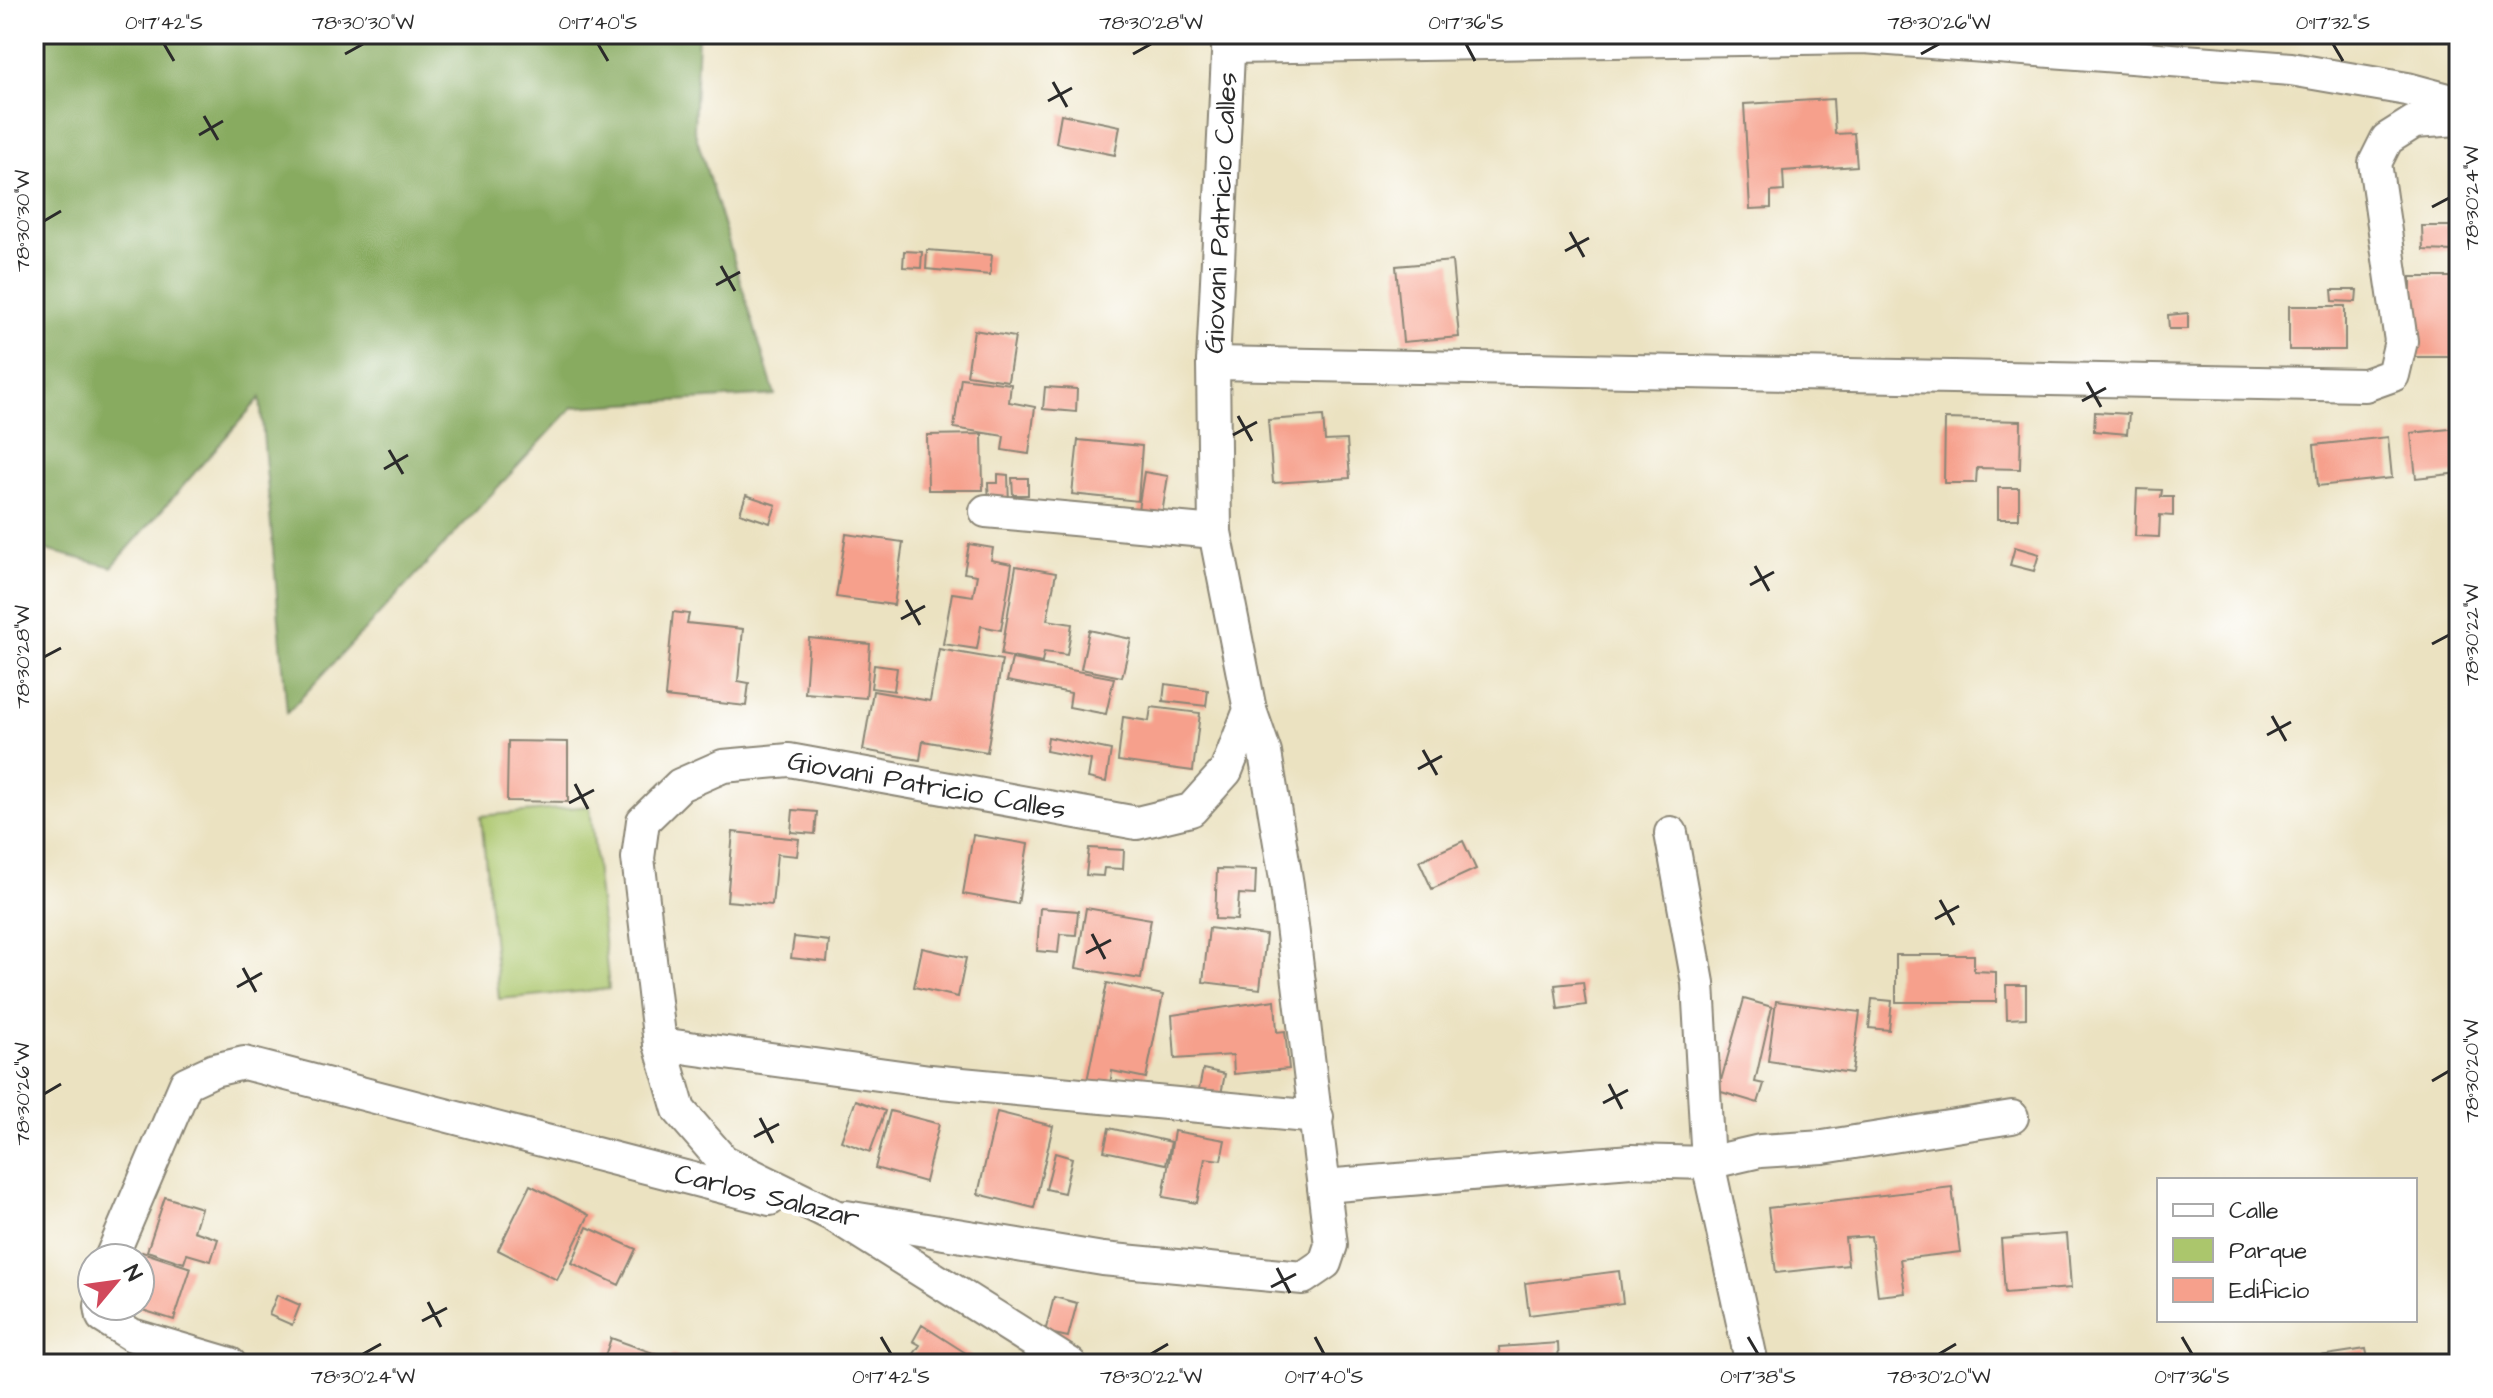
<svg xmlns="http://www.w3.org/2000/svg" width="2493" height="1398" viewBox="0 0 2493 1398" font-family="'Architects Daughter',sans-serif">
<rect width="100%" height="100%" fill="#fff"/>
<filter id="ink" filterUnits="userSpaceOnUse"><feTurbulence type="fractalNoise" baseFrequency=".0125" numOctaves="2"/><feDisplacementMap in="SourceGraphic" scale="16" xChannelSelector="R" yChannelSelector="G"/><feConvolveMatrix kernelMatrix="1 2 1 2 8 2 1 2 1" color-interpolation-filters="sRGB"/></filter>
<filter id="wash" filterUnits="userSpaceOnUse"><feTurbulence type="fractalNoise" baseFrequency=".006" numOctaves="4" result="noise"/><feDisplacementMap in="SourceGraphic" scale="32" xChannelSelector="R" yChannelSelector="G"/><feGaussianBlur stdDeviation="1.8" result="paint"/><feColorMatrix in="noise" values="0 0 0 0 0 0 0 0 0 0 0 0 0 0 0 0 0 1.4 0 .05"/><feComposite in="paint" operator="in"/></filter>
<g filter="url(#wash)">
<rect width="100%" height="100%" fill="#ebe2c1"/>
<path fill="#abc66c" stroke="#6b784c" stroke-width="2" d="M590,806L609,989L499,999L481,816Z"/>
<path fill="#88ab60" stroke="#5a6b46" stroke-width="2" d="M34,34H698L694,129L775,395L573,407L287,713L260,398L112,567L34,547Z"/>
<g id="blocks">
<path fill="#f6a08c" d="M1833,99L1835,134L1854,133L1857,166L1783,171L1784,191L1771,192V208L1750,209L1744,104Z
M1061,114L1120,126L1115,155L1056,143Z
M2422,226H2454V251L2423,250Z
M927,250L992,255L990,275L926,269Z
M904,251L922,252L921,268L903,267Z
M1452,261L1459,337L1403,342L1396,266Z
M2411,277H2459V357H2411Z
M2332,290H2357L2356,302L2333,301Z
M2289,306H2345V350H2289Z
M2188,313V329H2169L2168,315Z
M974,330L1015,337L1008,381L967,375Z
M961,378L1011,384L1009,402L1035,407L1029,454L1002,450L1004,436L954,428Z
M1045,387L1077,389L1076,412L1043,409Z
M2095,412L2129,414L2127,434L2094,431Z
M1323,416L1325,441L1347,440L1350,478L1273,483L1268,420Z
M1945,419L2021,421L2020,469L1977,468L1976,483H1944Z
M2459,428V473L2416,478L2411,433Z
M982,434L983,490H928L927,435Z
M2388,437L2392,478L2318,486L2314,445Z
M1078,440L1142,446L1138,501L1072,494Z
M1144,472L1168,476L1161,520L1137,516Z
M998,474L1008,475L1009,504H989L988,483H998Z
M1012,478H1028V495H1013Z
M1998,488H2019V519H1998Z
M2137,489L2162,490L2161,497H2173V516L2160,515L2159,537L2135,536Z
M746,495L776,505L770,523L740,513Z
M846,534L903,542L894,605L836,597Z
M969,544L993,548L991,560L1012,564L1001,630L981,626L977,649L943,644L952,593L973,596L977,575L964,573Z
M2015,547L2039,554L2034,571L2010,565Z
M1016,566L1056,573L1047,620L1072,624L1067,655L1044,652L1042,663L1001,655Z
M673,612L689,614L687,623L743,629L738,681L749,683L746,706L665,697Z
M1089,630L1131,639L1122,677L1081,669Z
M809,638L870,644L866,698L805,693Z
M939,649L1002,660L987,752L923,741L920,760L863,750L873,691L930,701Z
M1012,659L1114,678L1106,714L1069,707L1071,693L1007,681Z
M874,665L897,668L894,691L871,688Z
M1165,684L1208,690L1206,706L1163,701Z
M1151,707L1200,713L1193,771L1118,761L1123,717L1149,721Z
M1048,737L1111,750L1106,782L1088,778L1091,760L1046,751Z
M508,741L568,742V802L507,801Z
M793,810L817,812L815,834L791,832Z
M733,832L799,839L797,856L777,854L772,905L727,901Z
M973,835L1028,844L1018,904L963,894Z
M1463,841L1476,869L1432,889L1419,861Z
M1089,848L1124,850L1123,869L1104,868L1103,876L1086,875Z
M1217,869L1256,870L1255,895L1239,894L1237,920L1215,919Z
M1040,908L1078,911L1076,935L1060,934L1058,953L1037,951Z
M1086,908L1151,919L1141,979L1076,968Z
M1209,928L1266,935L1260,989L1203,982Z
M794,937L829,941L827,962L791,958Z
M922,948L966,958L958,997L914,987Z
M1896,955H1974V971L1996,972V1002H1896Z
M1583,982L1586,1005L1558,1009L1555,985Z
M1107,983L1163,995L1146,1078L1112,1071L1110,1086L1087,1081Z
M2006,985H2026V1018L2007,1019Z
M1744,999L1772,1007L1755,1082L1764,1084L1758,1103L1718,1091Z
M1872,999L1892,1001L1889,1030L1869,1028Z
M1275,1000L1277,1032L1285,1031L1289,1069L1234,1074L1233,1055L1175,1059L1172,1015Z
M1776,1001L1860,1012L1852,1073L1768,1061Z
M1203,1069L1225,1074L1221,1094L1199,1089Z
M856,1100L885,1111L870,1152L841,1141Z
M890,1111L939,1124L925,1182L875,1168Z
M997,1112L1053,1126L1034,1208L978,1194Z
M1109,1128L1171,1142L1166,1164L1104,1151Z
M1174,1131L1225,1140L1221,1160L1205,1158L1197,1203L1163,1197Z
M1055,1153L1072,1158L1064,1193L1046,1189Z
M530,1185L589,1215L557,1280L498,1250Z
M1952,1187L1960,1252L1900,1259L1905,1293L1878,1296L1871,1236L1845,1238L1848,1265L1776,1273L1768,1208Z
M165,1197L201,1208L194,1231L218,1239L211,1261L187,1254L184,1263L147,1251Z
M587,1227L636,1249L619,1285L572,1263Z
M2067,1234L2071,1288L2005,1293L2001,1239Z
M142,1252L191,1268L174,1320L133,1307L140,1306Z
M1619,1271L1623,1303L1529,1315L1525,1283Z
M277,1295L300,1305L292,1325L269,1315Z
M1054,1297L1077,1303L1068,1337L1045,1332Z
M922,1325L972,1357L968,1364H907L920,1345L913,1341Z
M611,1338L659,1355L656,1364H609L603,1362Z
M1558,1343L1559,1364H1500L1499,1347Z
M2366,1349L2369,1364H2301L2300,1359Z
M672,1355L695,1364H668Z"/>
</g>
</g>
<g filter="url(#ink)">
<use href="#blocks" fill-opacity="0" stroke="#8b8676" stroke-width="2"/>
<g fill="none" stroke-linecap="round" stroke-linejoin="round">
<defs>
<g id="street">
<path d="M1228,47L1864,37L2291,69L2407,89L2459,103"/>
<path d="M1213,363L2365,385L2393,375L2401,341L2375,163L2387,139L2414,122L2459,119"/>
<path d="M986,511L1215,532"/>
<path d="M1671,833L1698,983L1708,1163L1752,1364"/>
<path d="M660,1044L930,1081L1317,1117"/>
<path d="M1324,1186L1631,1161L1708,1163L1760,1151L1823,1147L2012,1117"/>
<path d="M846,1217L1103,1259L1303,1278L1325,1263L1331,1245L1287,885L1265,753L1250,710"/>
<path d="M111,1258L186,1083L214,1070L244,1063L770,1199"/>
<path d="M101,1306L103,1317L132,1335L230,1364"/>
<path id="s1" d="M1070,1364L833,1215L723,1161L679,1110L660,1044L638,858L643,821L680,785L723,766L789,760L1137,823L1191,810L1226,771L1250,710L1215,532L1213,363L1229,34"/>
</g>
</defs>
<use href="#street" stroke="#8b8676" stroke-width="36"/>
<use href="#street" stroke="#fff" stroke-width="32"/>
</g>
</g>
<path fill="none" stroke="#2b2b2b" stroke-width="3" d="M164,44L174,61M598,44L608,61M1466,44L1475,61M2333,44L2343,61M345,54L363,44M1133,54L1151,44M1921,54L1939,44M1053,82L1067,107M1048,101L1072,88M204,116L218,140M199,135L223,121M2432,207L2449,198M44,221L61,211M1570,232L1584,257M1565,251L1589,238M721,266L735,291M716,285L740,272M2087,382L2101,407M2082,401L2106,388M1238,416L1252,441M1233,435L1257,422M389,450L403,474M384,469L408,455M1755,566L1769,591M1750,585L1774,572M906,600L920,625M901,619L925,606M2432,644L2449,635M44,657L61,648M2272,716L2286,741M2267,735L2291,722M1423,750L1437,775M1418,769L1442,756M575,784L588,809M569,803L594,790M1940,900L1954,925M1935,919L1959,906M1092,934L1105,959M1086,953L1111,940M243,968L256,992M237,987L262,973M2432,1081L2449,1071M1609,1084L1622,1109M44,1094L61,1084M1603,1103L1628,1090M760,1118L773,1143M754,1137L779,1124M1277,1268L1290,1293M1271,1287L1296,1274M428,1302L441,1327M422,1321L447,1308M881,1337L891,1354M1315,1337L1324,1354M1748,1337L1758,1354M2182,1337L2192,1354M363,1354L381,1344M1151,1354L1168,1344M1939,1354L1956,1344"/>
<g text-anchor="middle" dominant-baseline="central" stroke-width="8" stroke-linejoin="round" paint-order="stroke">
<g font-size="28" fill="#2b2b2b" stroke="#fff">
<text stroke="none"><textPath href="#s1" startOffset="1956">Giovani Patricio Calles</textPath></text>
<text stroke="none"><textPath href="#s1" startOffset="1068">Giovani Patricio Calles</textPath></text>
<text transform="translate(767 1196) rotate(14)">Carlos Salazar</text>
</g>
</g>
<rect width="2493" height="1398" fill="none" stroke="#fff" stroke-width="88"/>
<rect x="2157" y="1178" width="260" height="144" fill="#ffffff" stroke="#aaaaaa" stroke-width="2"/>
<rect x="2173" y="1204" width="40" height="12" fill="#ffffff" stroke="#aaaaaa" stroke-width="2"/>
<text x="2229" y="1218" font-size="24" fill="#2b2b2b">Calle</text>
<rect x="2173" y="1238" width="40" height="24" fill="#abc66c" stroke="#aaaaaa" stroke-width="2"/>
<text x="2229" y="1258" font-size="24" fill="#2b2b2b">Parque</text>
<rect x="2173" y="1278" width="40" height="24" fill="#f6a08c" stroke="#aaaaaa" stroke-width="2"/>
<text x="2229" y="1298" font-size="24" fill="#2b2b2b">Edificio</text>
<g transform="translate(116 1282) rotate(61)"><circle r="38" fill="#ffffff" stroke="#aaaaaa" stroke-width="2"/>
<path d="M0-6L14 30L0 20L-14 30Z" fill="#d1495b"/>
<text y="-12" font-size="22" font-weight="bold" text-anchor="middle" fill="#2b2b2b">N</text>
</g>
<rect x="44" y="44" width="2405" height="1310" fill="none" stroke="#2b2b2b" stroke-width="3"/>
<g font-size="20" text-anchor="middle" fill="#2b2b2b">
<text x="164" y="29">0°17'42"S</text>
<text x="363" y="29">78°30'30"W</text>
<text x="598" y="29">0°17'40"S</text>
<text x="1151" y="29">78°30'28"W</text>
<text x="1466" y="29">0°17'36"S</text>
<text x="1939" y="29">78°30'26"W</text>
<text x="2333" y="29">0°17'32"S</text>
<text transform="translate(2471 198) rotate(-90)" y="7">78°30'24"W</text>
<text transform="translate(22 221) rotate(-90)" y="7">78°30'30"W</text>
<text transform="translate(2471 635) rotate(-90)" y="7">78°30'22"W</text>
<text transform="translate(22 657) rotate(-90)" y="7">78°30'28"W</text>
<text transform="translate(2471 1071) rotate(-90)" y="7">78°30'20"W</text>
<text transform="translate(22 1094) rotate(-90)" y="7">78°30'26"W</text>
<text x="363" y="1383">78°30'24"W</text>
<text x="891" y="1383">0°17'42"S</text>
<text x="1151" y="1383">78°30'22"W</text>
<text x="1324" y="1383">0°17'40"S</text>
<text x="1758" y="1383">0°17'38"S</text>
<text x="1939" y="1383">78°30'20"W</text>
<text x="2192" y="1383">0°17'36"S</text>
</g>
</svg>
